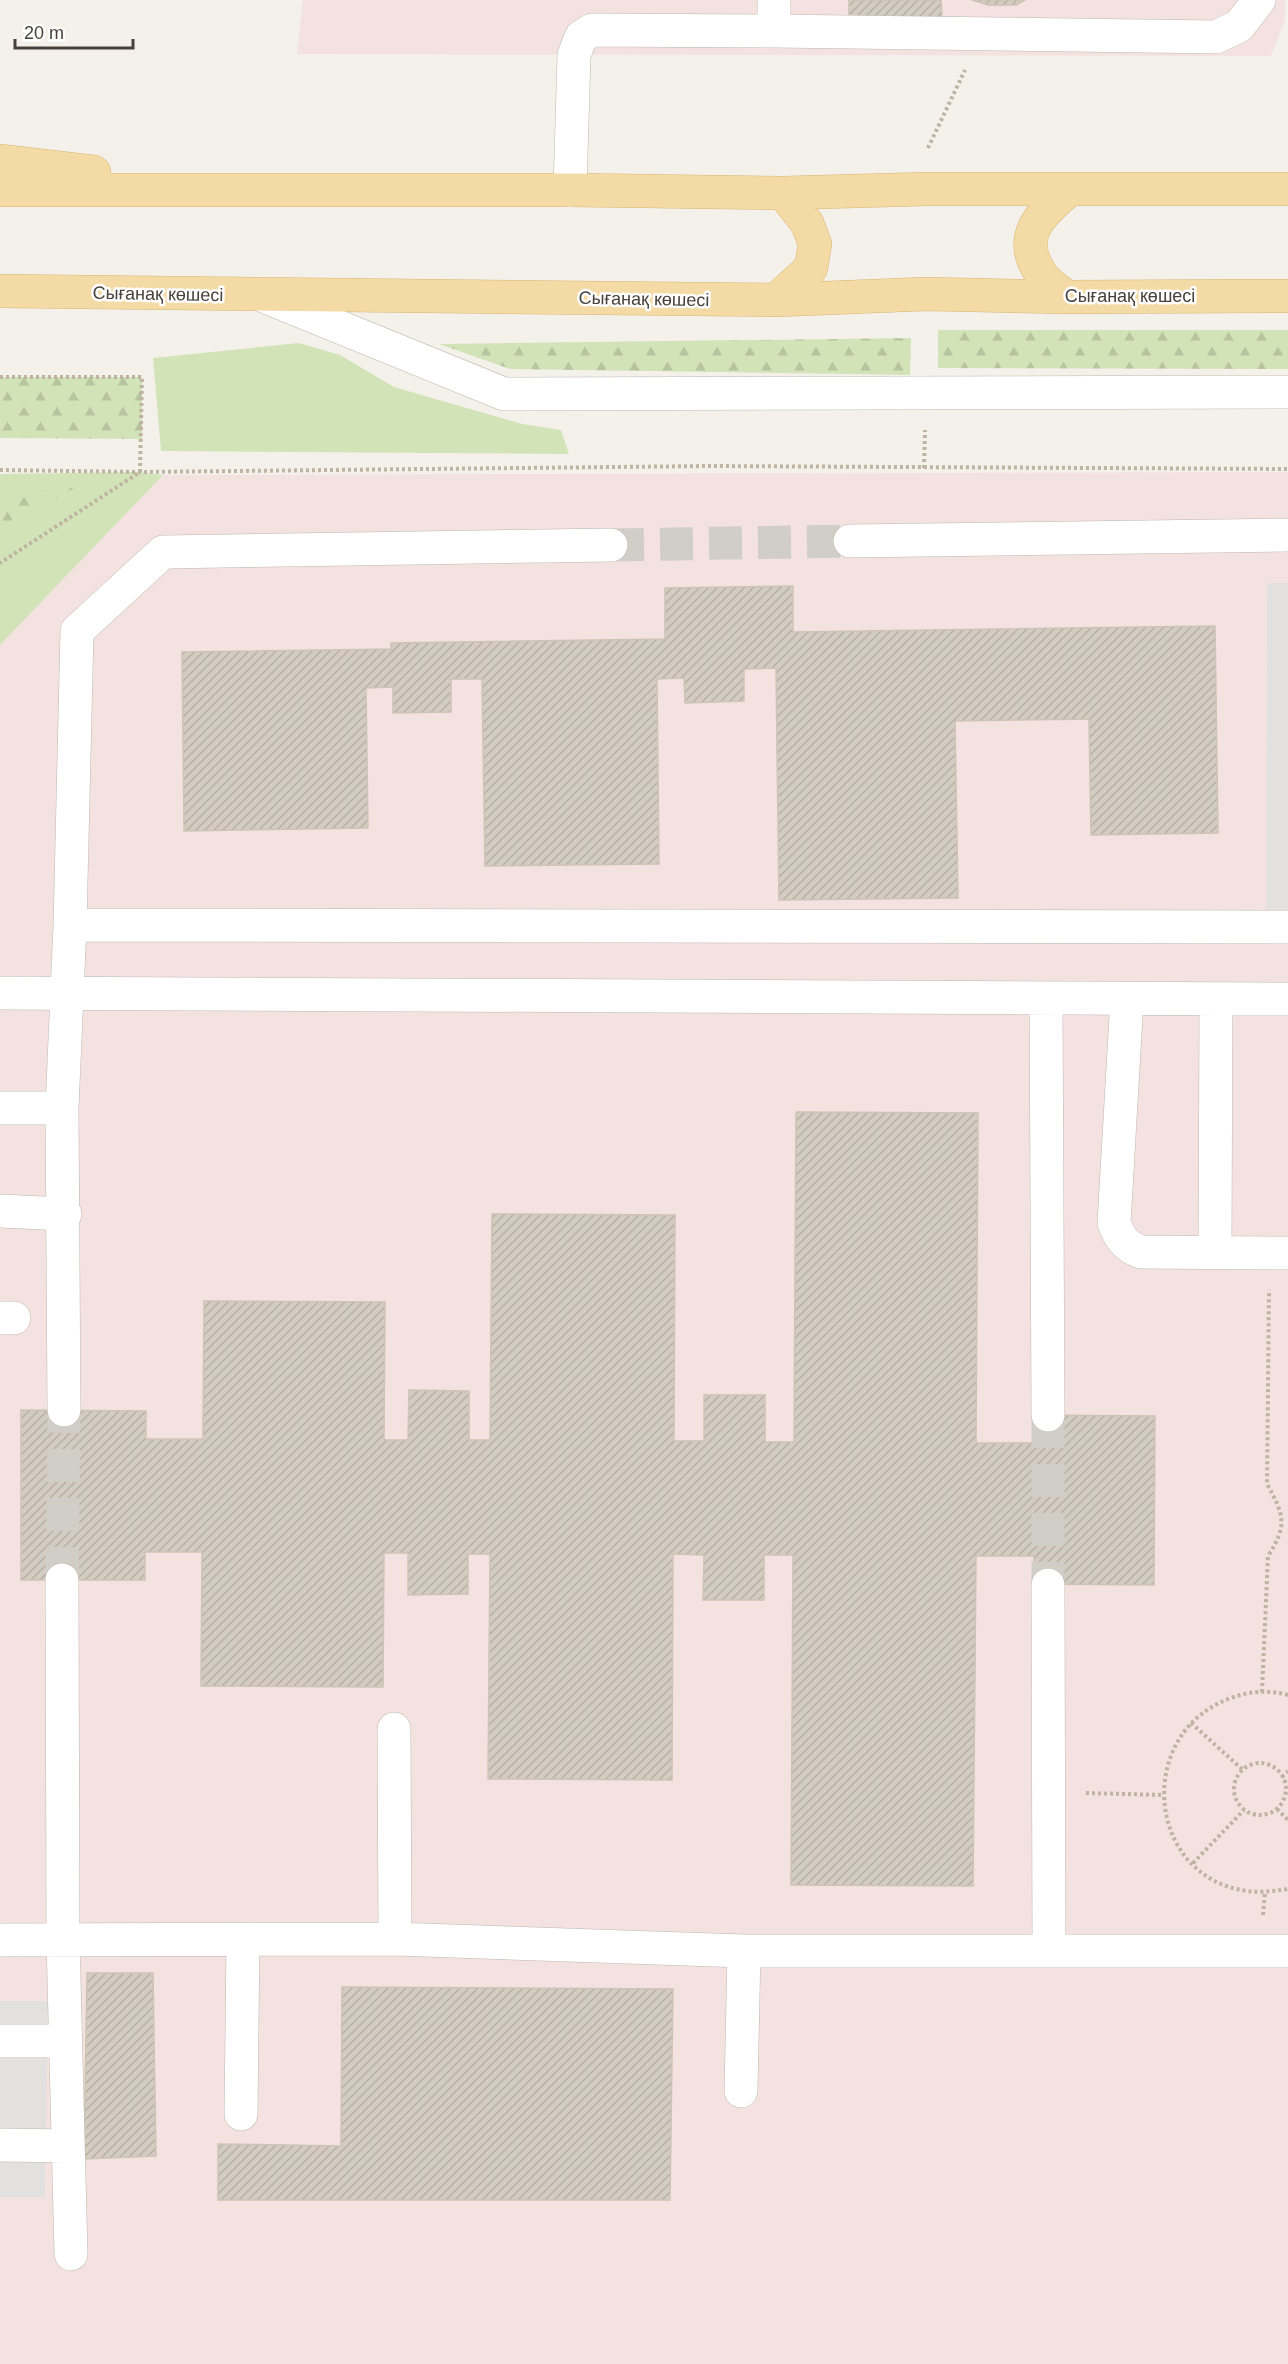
<svg xmlns="http://www.w3.org/2000/svg" width="1288" height="2364" viewBox="0 0 1288 2364" font-family="Arial,sans-serif">
<defs>
<pattern id="forest-firs" width="22" height="20" patternUnits="userSpaceOnUse" patternTransform="scale(1.5)"><rect width="22" height="20" fill="#d2e3b8"/><path d="M5 1l3.5 6h-7zM16 11l3.5 6h-7z" fill="#b6c49f"/></pattern>
<pattern id="building-hatch" width="6" height="6" patternUnits="userSpaceOnUse" patternTransform="scale(1.5)"><rect width="6" height="6" fill="#d4ccc1"/><path d="M-1 1l2-2M0 6l6-6M5 7l2-2" fill="none" stroke="#b7b0a7"/></pattern>
</defs>
<rect width="100%" height="100%" fill="#f4f1eb"/>
<path fill="#f3e2e0" d="M303,0H1285V20L1271,56L297,54Z
M1288,472V2364H0V645L163,475Z"/>
<path fill="#d2e3b8" d="M299,343L340,355L394,387L522,424L561,430L569,454L161,451L153,358Z
M140,472L163,475L0,645V474Z"/>
<path fill="url(#forest-firs)" d="M938,330H1288V369L938,368Z
M911,338L910,375L510,369L439,344Z
M0,377H142V439L0,438Z
M74,488L0,531V494Z"/>
<path fill="#e3e1df" d="M1267,583H1288V926H1266Z
M0,2001H48L45,2197H0Z"/>
<path fill="url(#building-hatch)" stroke="#cec4b5" stroke-width="1.5" d="M849,0H941L942,18H849Z
M972,0H1025L1016,5H988Z
M793,586V632L1215,626L1218,833L1091,835L1089,719L955,721L958,898L779,900L776,668L744,669V701L685,703L684,678L657,679L659,864L485,866L482,679H451V712L393,713V687L366,688L368,828L184,831L182,652L391,649V643L665,639V588Z
M796,1112L978,1113L976,1443H1034V1415L1155,1416L1154,1585L1033,1584L1034,1556H976L973,1886L791,1885L793,1555H764V1600H703L704,1555L673,1554L672,1780L488,1779L490,1554H468V1594L408,1595V1553H384L383,1687L201,1686L202,1552H145V1580H21V1410L146,1411V1439H203L204,1301L385,1302L384,1440H408L409,1390L469,1391V1440H490L492,1214L675,1215L674,1441H704V1395H765V1442H794Z
M87,1973H153L156,2156L84,2159Z
M342,1987L673,1989L670,2200H218V2144L341,2146Z"/>
<g fill="none" stroke-linecap="round" stroke-linejoin="round">
<path stroke="#d1cec8" stroke-width="33" stroke-dasharray="33 16" stroke-linecap="butt" d="M611,545L850,541
M1048,1415V1585
M62,1580L64,1410"/>
<defs>
<path id="minor" d="M774,0V31L1216,37L1239,26L1259,0
M570,190L574,55L581,37L592,30L774,31
M261,295L504,394L1288,392
M850,541L1288,535
M70,925L1288,927
M0,993L1288,999
M1046,998L1048,1415
M1127,999L1114,1223C1120,1238 1125,1246 1141,1252L1288,1253
M0,1108H62
M0,1211L65,1214
M1215,1252L1216,999
M0,1318H14
M64,1410L62,1108L70,925L77,631L163,552L611,545
M62,1580L63,1940L71,2254
M1048,1585L1049,1951
M394,1729L395,1939
M0,1940L395,1939L744,1951H1288
M0,2041H65
M741,2091L744,1951
M241,2114L243,1940
M0,2145L68,2146"/>
<path id="major" d="M0,161L94,172
M0,190H570L783,193L928,189H1288
M0,291L776,300L926,294L1066,297L1288,296
M1066,297C1058,290 1046,283 1041,274C1016,237 1040,214 1068,191
M776,300L811,268L815,244L807,223L783,193"/>
</defs>
<use href="#minor" stroke="#beb8ae" stroke-width="34"/>
<use href="#major" stroke="#d8b675" stroke-width="34"/>
<path stroke="#bfb3a1" stroke-width="4" stroke-dasharray="3 3" stroke-linecap="butt" d="M928,148L965,70
M0,377H142L140,472L0,563
M924,468L925,430
M0,470L140,472L710,466L1288,469
M1262,1692L1268,1556C1288,1525 1284,1515 1267,1484L1269,1290
M1288,1695C1270,1690 1251,1691 1234,1697C1134,1729 1144,1877 1247,1891C1261,1893 1274,1891 1288,1889
M1191,1723L1243,1770
M1234 1789a26 26 0 1 1 52 0a26 26 0 1 1-52 0Z
M1282,1777L1288,1771
M1086,1793L1163,1795
M1277,1809L1288,1820
M1193,1863L1244,1810
M1263,1915L1265,1892"/>
<use href="#minor" stroke="#fff" stroke-width="33"/>
<use href="#major" stroke="#f4daa4" stroke-width="33"/>
</g>
<g text-anchor="middle" dominant-baseline="central" stroke-width="5" stroke-linejoin="round" paint-order="stroke">
<g font-size="18" fill="#47413a" stroke="#fff">
<text transform="translate(158 294) rotate(1)">Сығанақ көшесі</text>
<text x="1130" y="296">Сығанақ көшесі</text>
<text transform="translate(644 299) rotate(1)">Сығанақ көшесі</text>
</g>
</g>
<path d="M15 39v9h118v-9" fill="none" stroke="#47413a" stroke-width="3"/>
<text x="24" y="39" font-size="18" fill="#47413a" stroke="#ffffff" stroke-width="4.5" paint-order="stroke">20 m</text>
</svg>
